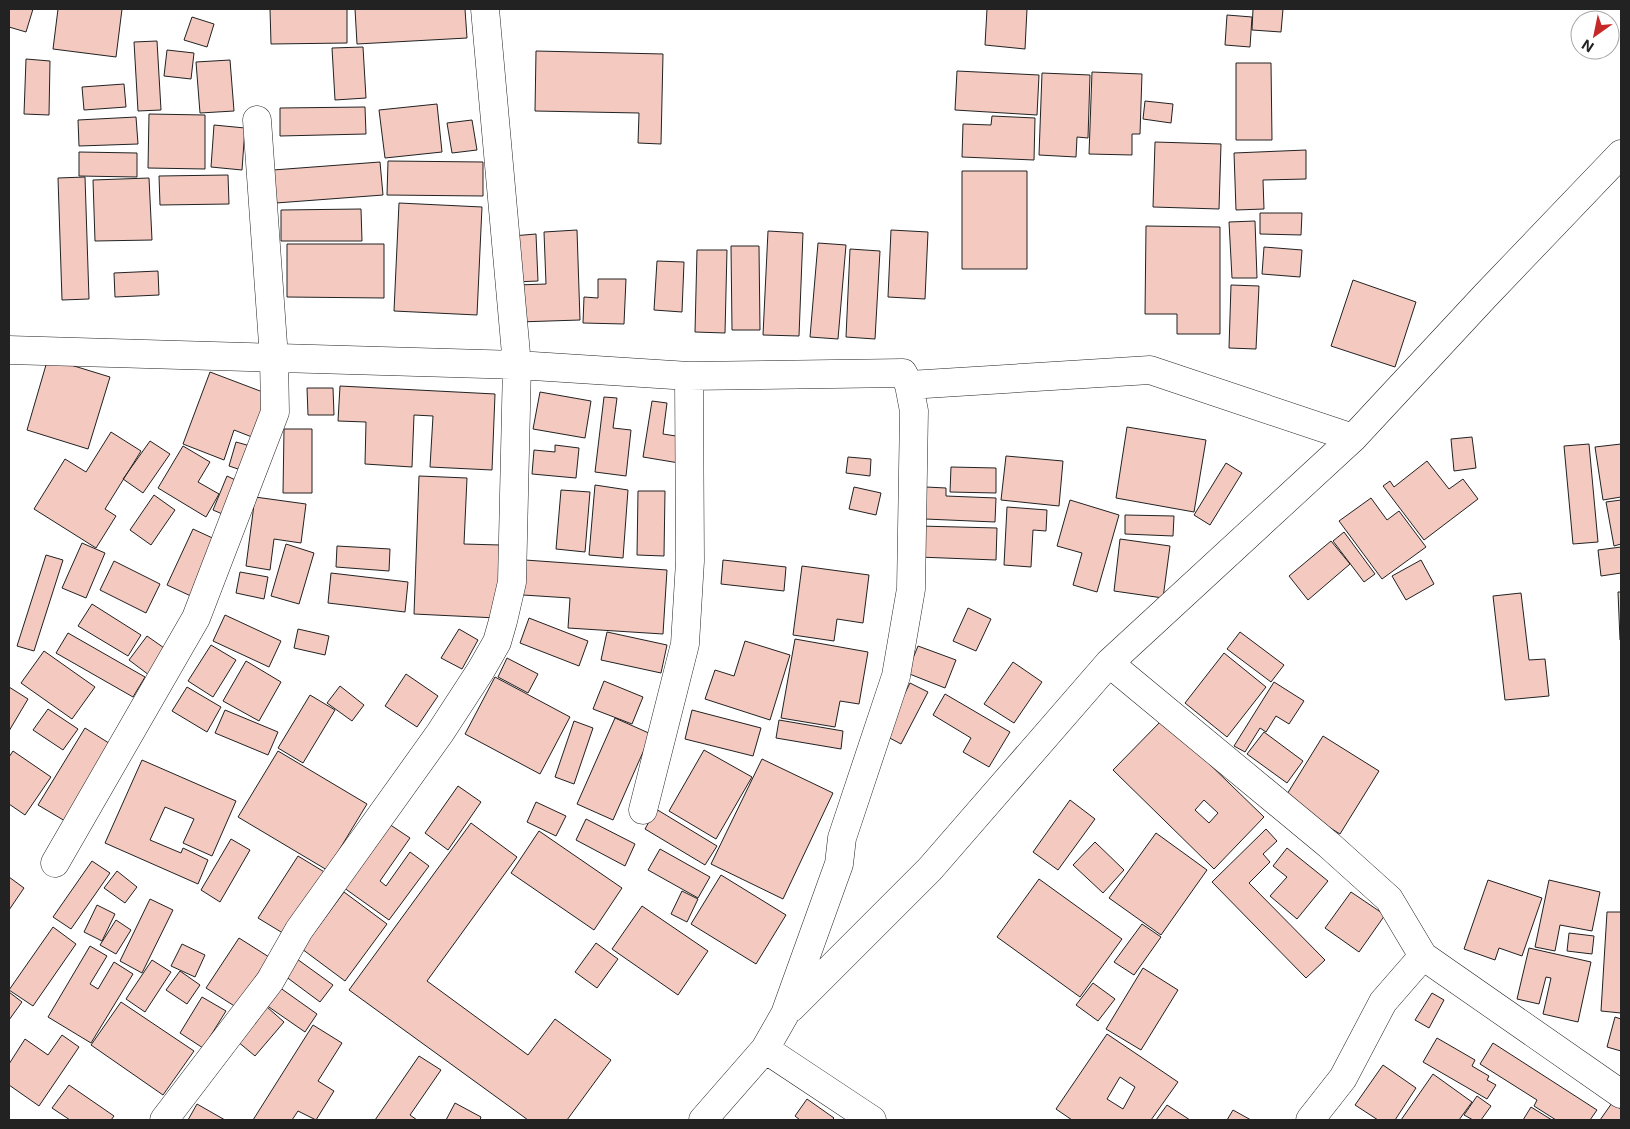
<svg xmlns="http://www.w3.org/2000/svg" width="1630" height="1129" viewBox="0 0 1630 1129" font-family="Inter,sans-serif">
<rect width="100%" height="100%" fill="#fff"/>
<path fill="#f3c9c0" stroke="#222" fill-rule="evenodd" d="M9,9H33L26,32L9,27Z
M58,9H122L116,57L53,49Z
M270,9H347V43L271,44Z
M355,9H465L467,38L357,44Z
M987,9H1027L1025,49L985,45Z
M1253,9H1283L1281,32L1252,30Z
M1227,15L1252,17L1250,47L1225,45Z
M192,17L214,24L207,47L184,40Z
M157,41L161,110L138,111L134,42Z
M363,47L366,98L335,100L332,48Z
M167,50L194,53L191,79L164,76Z
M536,51L663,54L661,144L638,143L639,113L535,111Z
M26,59L50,61L49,115L24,114Z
M230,60L234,111L200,113L196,62Z
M1236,63H1271L1272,140H1236Z
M957,71L1039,75L1037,115L955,110Z
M1092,72L1142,74L1140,134H1132V155L1089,154Z
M1042,73L1090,75L1088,138L1077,137L1076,157L1039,155Z
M124,84L126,107L84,110L82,87Z
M1145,101L1173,104L1171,123L1143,119Z
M437,104L442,152L385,158L379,110Z
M365,107L366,134L280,136V108Z
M149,114L205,115V169L148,168Z
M992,116L1035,118L1034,160L962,157L963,124L991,125Z
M136,117L138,144L79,146L78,120Z
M472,120L477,150L452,153L447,123Z
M214,125L245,128L242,170L211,167Z
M1155,142L1221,144L1219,209L1153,207Z
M1306,150V179L1263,180L1264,209L1236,210L1234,153Z
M79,152L137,153V177L79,176Z
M388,161L483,162V196L387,195Z
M380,162L383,195L276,203L273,170Z
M962,171H1027V269H962Z
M228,175L229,204L160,205L159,176Z
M85,177L89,299L62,300L58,178Z
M149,178L152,240L95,241L93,180Z
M399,203L482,207L477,315L394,311Z
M361,209L362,241H281V210Z
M1260,213H1302L1301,235L1260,234Z
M1255,221L1257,278H1232L1229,222Z
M1146,226L1220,227V334H1177V314H1145Z
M577,230L580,320L518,322L517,285L546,284L544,232Z
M891,230L928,232L925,299L888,297Z
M768,231L803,233L799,336L763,335Z
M536,234L538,281L514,282L512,236Z
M818,243L846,245L838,339L810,337Z
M287,244H384V298L287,297Z
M731,246H759L760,330H732Z
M1264,247L1302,250L1300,277L1262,274Z
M850,249L880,251L875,339L846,337Z
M697,250H727L725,333L695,332Z
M657,261L684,262L682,312L654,310Z
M158,271L159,295L115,297L114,273Z
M598,279H626L624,324L583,323L584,297L598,298Z
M1353,280L1416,302L1395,367L1331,346Z
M1231,285L1259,286L1256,349L1229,348Z
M48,358L110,377L88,449L27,430Z
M210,372L268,394L252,437L234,430L224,460L183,444Z
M340,386L495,394L492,470L430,467L433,416L414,415L412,467L365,464L366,422L338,421Z
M307,388H333L334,415H308Z
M540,392L591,401L585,438L533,429Z
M604,397L617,398L613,428L631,430L626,476L595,472Z
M652,401L667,403L663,434L689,438L685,464L643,457Z
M1127,427L1206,440L1194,512L1116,498Z
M284,429H312V493H283Z
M111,432L141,451L105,509L116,516L96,548L34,509L65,459L86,472Z
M1472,437L1476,468L1454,471L1451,439Z
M150,441L170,454L143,493L123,479Z
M236,442L254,447L247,472L229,466Z
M1589,444L1598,542L1573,544L1564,446Z
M1621,444V497L1603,500L1595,447Z
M555,445L579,448L576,478L532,474L534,450L555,452Z
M183,446L210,462L198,482L219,494L206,517L158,488Z
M1006,456L1063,461L1059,506L1001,500Z
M848,457L871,459L870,476L846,473Z
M1427,461L1449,489L1463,479L1478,499L1424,540L1383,486L1390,481L1394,487Z
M1226,463L1242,473L1210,525L1194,515Z
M951,467L996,468V493L950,492Z
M227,476L248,486L234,519L213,510Z
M419,476L467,478L464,544L500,545L497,618L414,614Z
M595,485L628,490L623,558L589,555Z
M854,487L881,493L876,515L849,509Z
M926,487L946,488V496L996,498L995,522L925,519Z
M561,490L590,492L585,552L556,549Z
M638,491H665L664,556L637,555Z
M154,495L175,510L151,545L130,530Z
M255,497L306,504L301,543L274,539L270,570L246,566Z
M1371,498L1387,520L1399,511L1426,547L1382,579L1339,521Z
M1070,500L1119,515L1097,592L1073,585L1082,553L1057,546Z
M1621,500V544L1614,546L1606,502Z
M1007,507L1047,510L1046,531L1033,530L1031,567L1004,565Z
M1125,515L1174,516L1173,536L1125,534Z
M919,526L997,528L996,560L918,557Z
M193,529L219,541L193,597L167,585Z
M1344,532L1375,574L1364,582L1333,541Z
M1120,539L1170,546L1163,598L1114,591Z
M1331,541L1350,564L1308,600L1289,576Z
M82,543L105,553L86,598L62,588Z
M286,544L314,553L299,604L271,596Z
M337,546L390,549L389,571L336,567Z
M1621,547V573L1601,576L1598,550Z
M46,555L63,560L34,651L17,646Z
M525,560L667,570L663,634L568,628L570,598L523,595Z
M723,560L786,567L784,591L721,584Z
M1421,560L1434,584L1406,600L1392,576Z
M114,561L160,584L146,613L100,590Z
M802,566L869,575L863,623L837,619L834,641L793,635Z
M240,572L268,577L264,599L236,593Z
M331,573L408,582L405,612L328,603Z
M1618,592H1621V640H1620Z
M1521,593L1529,660L1545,659L1549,696L1505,700L1493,596Z
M92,604L141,635L128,656L78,626Z
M968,608L991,619L976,651L953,641Z
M225,615L281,641L269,667L213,641Z
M529,618L588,641L579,666L520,643Z
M298,629L329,636L325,655L294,648Z
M459,629L478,640L462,669L441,658Z
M607,632L667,645L661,673L601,660Z
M1240,632L1284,665L1271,682L1227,649Z
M68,633L145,677L133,697L56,653Z
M147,636L167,650L149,675L129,660Z
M795,639L868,652L859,704L840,701L835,727L781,718Z
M745,641L790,655L770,720L705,699L715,670L734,676Z
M211,645L236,660L213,697L188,681Z
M918,646L956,660L945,688L907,673Z
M44,651L95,687L72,719L21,683Z
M1224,653L1266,687L1227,737L1185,703Z
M507,658L538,674L528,693L498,677Z
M246,661L281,682L259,721L223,701Z
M1013,662L1042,682L1014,723L984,704Z
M406,674L438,696L417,727L385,706Z
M495,677L570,717L540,774L465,734Z
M604,681L643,697L632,724L593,709Z
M1274,682L1304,701L1289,724L1276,716L1266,732L1260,728L1245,752L1234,746Z
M910,683L928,692L901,744L884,735Z
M340,686L364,705L352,721L327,703Z
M9,687L28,699L9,731Z
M187,687L221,707L207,732L172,711Z
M945,694L1010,732L989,767L963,752L971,738L933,715Z
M310,695L335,710L303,763L278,748Z
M48,709L78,729L63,750L33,730Z
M225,710L278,732L268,755L215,733Z
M692,710L761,728L753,756L685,739Z
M615,718L651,734L613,820L577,804Z
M1163,719L1264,817L1214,869L1113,770ZM1204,800L1218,813L1209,823L1195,810Z
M779,720L843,731L841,749L776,738Z
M574,721L593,728L574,784L555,777Z
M85,728L112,745L65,821L38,805Z
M1264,732L1303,761L1287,783L1247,754Z
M1323,736L1379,771L1340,834L1284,799Z
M704,750L752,777L716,839L669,811Z
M13,751L51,777L25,815L9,804V757Z
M278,751L367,804L327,870L238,817Z
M762,759L833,793L783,899L711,864Z
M142,760L236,801L212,856L183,843L194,819L165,807L150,840L181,853L183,848L208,860L198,884L105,843Z
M458,786L481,802L448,850L425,833Z
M1070,800L1095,819L1058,870L1033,852Z
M536,802L566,816L556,836L527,822Z
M656,809L717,846L705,865L645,829Z
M586,819L635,844L625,866L576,840Z
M386,822L410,838L380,881L386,886L410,852L429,866L389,920L340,885Z
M471,823L517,857L427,981L528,1055L555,1019L611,1060L567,1120H528L349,990Z
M1266,829L1277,841L1263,854L1270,862L1249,883L1325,960L1306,978L1212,882Z
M539,831L622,888L594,930L511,873Z
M1156,833L1207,870L1161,935L1109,898Z
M231,839L250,850L220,902L201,890Z
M1095,842L1124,870L1103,893L1073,865Z
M1287,848L1328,881L1297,919L1270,896L1287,877L1273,866Z
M660,849L710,877L698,898L648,870Z
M298,856L326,873L286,935L258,918Z
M92,861L110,873L71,929L53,917Z
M117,871L137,887L125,903L104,888Z
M721,875L786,915L756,964L691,924Z
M9,877L24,888L9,910Z
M1039,879L1122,939L1080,997L997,937Z
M1488,880L1542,898L1522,956L1499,948L1495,960L1464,949Z
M1549,880L1600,892L1592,931L1560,925L1555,951L1535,947Z
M682,891L698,899L687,922L671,914Z
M344,892L387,924L345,981L302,949Z
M1351,892L1385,915L1359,952L1325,928Z
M150,899L173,910L142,973L120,961Z
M97,905L115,914L102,941L84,932Z
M642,906L708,951L678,995L612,949Z
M1607,912H1621V1013L1601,1011Z
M116,920L131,930L116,954L100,945Z
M1142,924L1161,937L1134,975L1114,962Z
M53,927L76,944L33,1006L9,990Z
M1569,933L1594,936L1592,954L1567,951Z
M239,938L269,957L236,1007L206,988Z
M596,943L618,959L597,988L575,972Z
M182,944L205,955L195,977L171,966Z
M90,946L107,956L90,984L98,989L114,962L133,974L91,1043L48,1017Z
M1529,948L1591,962L1578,1022L1543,1014L1551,978L1546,977L1539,1004L1517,999Z
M297,959L333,985L320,1002L285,976Z
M152,960L171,972L145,1012L126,999Z
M1143,968L1178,990L1141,1050L1106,1029Z
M180,971L200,985L187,1004L166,990Z
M1093,983L1115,999L1098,1021L1076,1005Z
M279,987L317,1014L305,1032L266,1005Z
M9,992L22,1002L9,1020Z
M1432,993L1444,1000L1429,1028L1415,1020Z
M202,997L226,1011L203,1048L180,1033Z
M121,1002L194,1051L163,1095L91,1045Z
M267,1007L284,1022L255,1056L237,1041Z
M1615,1017L1621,1019V1051L1607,1047Z
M313,1025L342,1043L318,1081L334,1091L316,1120L298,1111L292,1120H253Z
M1107,1034L1178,1082L1151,1120H1072L1056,1109ZM1120,1077L1135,1087L1123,1109L1107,1099Z
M62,1035L79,1047L39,1106L9,1085V1064L25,1039L48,1055Z
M1437,1038L1475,1060L1472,1066L1489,1076L1487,1080L1496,1085L1487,1099L1423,1062Z
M1493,1043L1597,1110L1590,1120H1556L1534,1106L1537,1100L1480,1064Z
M419,1056L441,1070L410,1115L417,1120H375Z
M1383,1065L1416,1088L1395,1120H1378L1355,1105Z
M1433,1074L1472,1102L1459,1120H1401Z
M69,1085L114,1116L111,1120H70L52,1108Z
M1477,1096L1491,1106L1481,1120H1473L1464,1115Z
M807,1099L834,1118L832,1120H800L795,1116Z
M455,1103L481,1117L480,1120H446Z
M1612,1103L1621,1109V1120H1600Z
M197,1104L225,1120H188Z
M1167,1105L1190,1120H1156Z
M1531,1107L1552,1120H1523Z
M1233,1110L1251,1120H1227Z"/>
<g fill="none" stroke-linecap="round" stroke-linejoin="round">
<defs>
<path id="street" d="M9,350L517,365L689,376L903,373L909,385L914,411L911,589L896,676L842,838L839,864L785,1014L765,1049L703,1120
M909,385L1150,370L1353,438
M1109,663L1329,845L1389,899L1423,956L1621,1094
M643,810L685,644L690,561L689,376
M55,863L196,618L275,412L274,358L257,120
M791,1008L930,869L1109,663L1353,438L1486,295L1621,154
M765,1049L872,1120
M164,1120L270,981L299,930L440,733L481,670L497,642L503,621L512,582L517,365L485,9
M1310,1120L1343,1078L1383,1002L1423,956"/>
</defs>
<use href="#street" stroke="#222" stroke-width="29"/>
<use href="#street" stroke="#fff" stroke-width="28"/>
</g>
<rect width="1630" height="1129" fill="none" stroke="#222222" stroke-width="20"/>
<g transform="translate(1595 35) rotate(213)"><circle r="24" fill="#ffffff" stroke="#a7a7a7"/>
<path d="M0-4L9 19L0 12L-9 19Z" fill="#c62828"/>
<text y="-8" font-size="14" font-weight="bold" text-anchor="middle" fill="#222222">N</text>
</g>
</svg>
